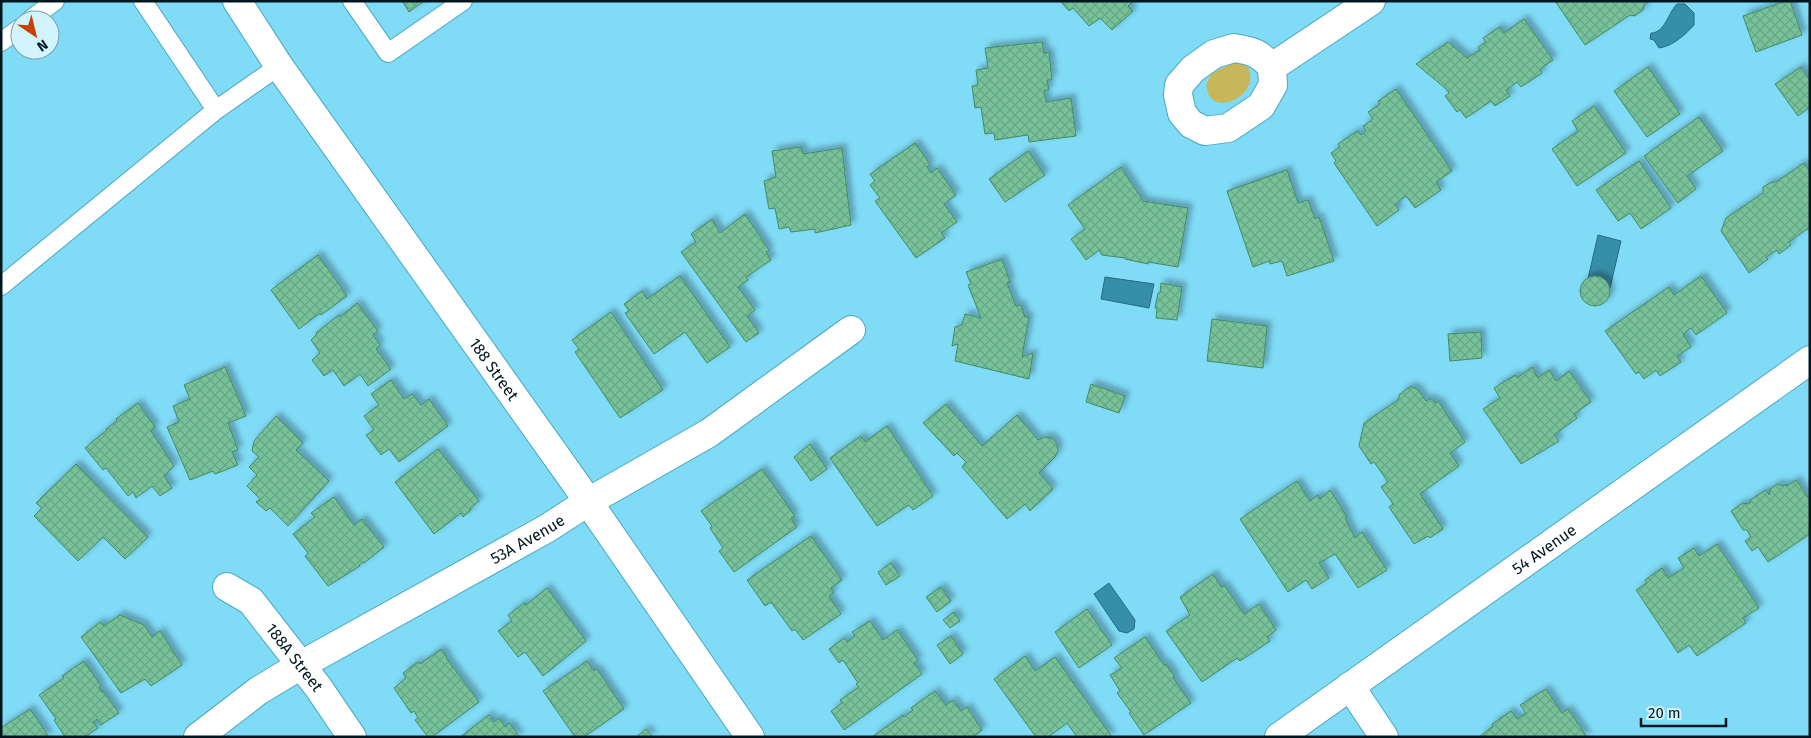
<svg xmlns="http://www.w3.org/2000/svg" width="1811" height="738" viewBox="0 0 1811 738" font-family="'Fira Sans',sans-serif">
<defs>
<pattern id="building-cross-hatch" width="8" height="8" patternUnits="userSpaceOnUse" patternTransform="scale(1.25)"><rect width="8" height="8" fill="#78c29a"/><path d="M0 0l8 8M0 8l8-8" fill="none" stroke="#66a684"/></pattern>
<filter id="shadow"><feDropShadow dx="4.5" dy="-4.5" stdDeviation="2.5" flood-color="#0004"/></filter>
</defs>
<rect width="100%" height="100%" fill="#80dbf7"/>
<path fill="#c7b65a" d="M1236,61L1244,62C1266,86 1227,113 1212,99C1208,96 1207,90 1206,85L1211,74Z"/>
<path fill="#358fa8" stroke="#256b7f" d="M1677,4H1685L1694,13V25C1685,35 1673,46 1659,48L1654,40L1650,39L1651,33C1665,33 1668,13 1677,4Z
M1598,235L1621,241L1610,288L1587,283Z
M1105,277L1154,284L1149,308L1101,299Z
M1109,583L1135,620L1134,629L1127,633L1119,631L1094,594Z"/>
<path fill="url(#building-cross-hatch)" stroke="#418b66" filter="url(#shadow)" d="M402,1H424L409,12Z
M1060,1H1133L1128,6L1133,11L1112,30L1100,18L1089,26L1073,8L1069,11Z
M1555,1H1649L1644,5L1643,10L1635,16L1630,15L1585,45Z
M1786,1H1790L1802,35L1756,52L1743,16Z
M1524,19L1553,60L1540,69L1542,73L1521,87L1517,82L1506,90L1510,96L1495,106L1491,101L1466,118L1460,110L1457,112L1445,96L1449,93L1445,88L1416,64L1448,42L1467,58L1480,50L1478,47L1486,42L1483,38L1500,27L1504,33Z
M1042,42L1044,53L1049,52L1052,80H1047L1049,90H1044L1046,102L1071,98L1076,136L1029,142L1028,135L995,140L994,133L985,134L981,107L975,108L972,86L978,85L976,70L988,68L985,48Z
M1648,67L1680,114L1647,137L1614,91Z
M1801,67L1810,80V107L1798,116L1775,84Z
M1396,89L1452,171L1436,182L1441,190L1415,208L1406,196L1395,204L1399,210L1377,226L1334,163L1336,161L1331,153L1340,147L1338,144L1357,131L1361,135L1366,131L1363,126L1373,119L1368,112L1380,104L1378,101Z
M1594,106L1626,153L1577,186L1552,149L1578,131L1572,121Z
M1699,117L1723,151L1687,176L1696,189L1678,203L1644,156Z
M915,143L930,164L927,167L931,173L937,168L956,195L944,204L957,222L941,233L945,238L916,258L875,201L880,198L870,185L875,181L870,174Z
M801,147L803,154L842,148L851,225L815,233V229L791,232L789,227L779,229L775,208L769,209L764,181L776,177L772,151Z
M1028,151L1045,175L1005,202L989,179Z
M1639,161L1671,208L1641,229L1630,213L1618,221L1596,190Z
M1804,163L1810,172V231L1807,229L1789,242L1791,245L1779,254L1777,250L1766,257L1768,259L1749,273L1721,231L1726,218L1763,193V187L1772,182H1776Z
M1121,167L1143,201L1188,208L1178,267L1148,262V264L1125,259V258L1102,255L1099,250L1086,260L1071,239L1085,229L1068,205Z
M1287,170L1298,203L1308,200L1315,219L1319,217L1334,261L1287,276L1282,261L1270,264L1269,261L1253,267L1227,191Z
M745,214L769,250L766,252L771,260L746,277L748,280L738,287L755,310L747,316L759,333L746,342L681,252L696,242L691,234L712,219L720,233Z
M318,255L347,296L321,315L320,313L299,329L271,290Z
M1002,259L1010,282L1007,283L1016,306L1021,305L1025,317H1029L1022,357L1033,353L1029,379L955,361L958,344L952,346L955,327L962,325L965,314L981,318L968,285L971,284L966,272Z
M1580 291a15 15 0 1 1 30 0a15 15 0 1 1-30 0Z
M680,276L730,347L707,363L685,332L654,354L625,313L629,311L624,304L642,291L647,299Z
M1701,276L1727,313L1696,335L1691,328L1683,334L1691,347L1677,356L1681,362L1660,376L1656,370L1644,379L1639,372L1636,374L1605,331L1669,287L1674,295Z
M1161,283L1182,287L1177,320L1156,318L1157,308H1155L1158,293H1160Z
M357,303L378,331L373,335L380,345L376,349L391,369L368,386L360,374L344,386L333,370L324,376L312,360L320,353L311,340L317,334L316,333L339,315L340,317Z
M611,312L663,390L620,418L575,352L579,349L572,340Z
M1212,319L1267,326L1263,368L1207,361Z
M1481,332L1482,358L1450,361L1448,334Z
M225,367L246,416L228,423L238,450L232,452L238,465L215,474L213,471L190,480L167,427L179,422L173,406L190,399L184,385Z
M1532,367L1538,378L1549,370L1556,381L1569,371L1591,402L1574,414L1577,418L1554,435L1559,441L1521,464L1483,409L1500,398L1494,388L1515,375L1517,378Z
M391,380L404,399L412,394L421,405L429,399L448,426L399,462L389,449L381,455L366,435L374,430L364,416L379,405L371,394Z
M1091,384L1125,396L1119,413L1086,402Z
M1411,386L1418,390L1426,401L1431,398L1435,403L1438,401L1465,442L1450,453L1459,466L1420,494L1443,529L1430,538L1428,536L1414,544L1389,507L1393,504L1381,487L1388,482L1374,462L1371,464L1359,446L1364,423L1398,400L1400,394Z
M138,403L155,427L151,431L174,466L164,476L172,488L160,496L152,486L136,498L133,492L128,496L106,468L103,470L85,448L107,430L106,429L117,421L116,419Z
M946,404L982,446L1017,415L1038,440L1044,437L1052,438L1057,444L1058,451L1055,457L1039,473L1053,489L1030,511L1025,504L1007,519L962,467L966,462L957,453L954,456L923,423Z
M276,416L303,443L296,450L329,481L288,526L270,508L266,511L256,502L260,499L247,486L257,475L249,467L259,457L252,451L254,441Z
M887,426L933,496L913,510L909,505L877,526L830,458L861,436L865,442Z
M810,444L827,469L811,481L794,457Z
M438,449L479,501L470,508L471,510L463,517L461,513L434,534L395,482Z
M76,464L148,537L125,559L103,537L78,561L34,516L42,508L36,503Z
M762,469L795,516L791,518L797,527L734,572L719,551L723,548L710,528L712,526L701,511Z
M1796,480L1810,500V534L1768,562L1758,547L1752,551L1745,541L1751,537L1747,530H1743L1731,511L1743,503L1748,504L1751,502L1750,500L1766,490L1769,495L1770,489L1777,484L1783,486L1786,484L1787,486Z
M1297,481L1310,501L1318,495L1320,499L1330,490L1347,517L1345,518L1355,538L1362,532L1387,570L1358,588L1335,554L1319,563L1329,578L1312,589L1306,580L1288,592L1240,519Z
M334,497L354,525L362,519L384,547L364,563L363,562L359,565L360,566L328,586L305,556L308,553L293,534L315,517L311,513Z
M811,536L842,580L831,588L834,592L829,596L841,614L803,640L795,629L792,631L771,602L765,606L747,580Z
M1717,544L1759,608L1743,618L1746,623L1697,656L1689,645L1678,653L1636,590L1647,583L1645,580L1662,568L1668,578L1684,568L1678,558L1694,548L1699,556Z
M891,563L900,576L886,585L878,572Z
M1213,574L1221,587L1224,585L1244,614L1259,604L1276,630L1267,637L1270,641L1240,661L1237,658L1202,682L1166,631L1190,615L1180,597Z
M941,587L951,601L937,612L926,597Z
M547,588L586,641L543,676L525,652L518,657L498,631L512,621L508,615L524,603L526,605Z
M1087,609L1112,645L1079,668L1055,632Z
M954,612L960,621L950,628L943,620Z
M120,615L144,625L152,637L160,631L182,665L151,686L145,679L121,693L81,637L100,622L104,626Z
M870,621L883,640L897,630L918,660L914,663L922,674L844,730L831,711L842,703L840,700L859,687L856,684L858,683L843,660L839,663L829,649L844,638L847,642L855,636L852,632Z
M951,636L963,654L950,664L937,645Z
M1145,637L1164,665L1166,664L1175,677L1173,678L1191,703L1144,735L1129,713L1131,712L1117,693L1120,691L1110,675L1122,668L1114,658Z
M441,649L447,657L446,658L479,702L432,737H428L415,720L418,718L414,711L411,713L394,688L406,678L403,673L418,662L420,664Z
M1025,656L1035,671L1055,657L1112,737H1077L1067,723L1048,737H1036L994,679Z
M84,661L101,686L99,687L102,692L103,691L119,713L101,725L97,719L93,722L98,728L85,737H65L54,720L56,719L39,695L64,678L62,676Z
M587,661L594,671L597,669L624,709L584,737H575L543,691Z
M1546,689L1562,713L1568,709L1587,737H1479L1493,726L1492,724L1511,711L1517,719L1526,713L1520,705Z
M935,691L946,705L953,700L961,711L967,707L982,730L973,737H872L903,715L904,717L913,710L911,708Z
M30,709L49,737H1V728Z
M489,715L494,722L499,718L505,727L509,723L520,737H460Z
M646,729L653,737H636Z"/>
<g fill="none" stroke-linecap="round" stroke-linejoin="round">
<defs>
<path id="lane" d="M143,1L216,110
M352,1L388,53L463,1
M30,20L55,1
M1,42L20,28
M1,286L216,110L279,66"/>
<g id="street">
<path d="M1234,48C1253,51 1259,53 1272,67L1273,85L1261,106L1228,128L1205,131L1191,124L1182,113L1178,95L1179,85L1193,69L1214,54Z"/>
<path d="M1272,67L1371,1"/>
<path id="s1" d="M227,587L251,601L318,687L352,737"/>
<path d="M1350,686L1384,737"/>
<path id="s2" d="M198,737L258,691L301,665L546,529L588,502L709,433L851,330"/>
</g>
<g id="secondary">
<path id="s3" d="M237,1L279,66L576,484L750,737"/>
<path id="s4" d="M1279,737L1810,360"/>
</g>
</defs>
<use href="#lane" stroke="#4aa8c2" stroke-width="20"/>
<use href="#street" stroke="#4aa8c2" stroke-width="30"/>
<use href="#secondary" stroke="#4aa8c2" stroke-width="30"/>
<use href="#lane" stroke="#fff" stroke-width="18"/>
<use href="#street" stroke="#fff" stroke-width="28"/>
<use href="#secondary" stroke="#fff" stroke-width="28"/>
</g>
<g text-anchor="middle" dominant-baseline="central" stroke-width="4.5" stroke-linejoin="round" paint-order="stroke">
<g font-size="16" fill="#00161e" stroke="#d2f4ff">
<text stroke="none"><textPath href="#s3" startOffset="449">188 Street</textPath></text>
<text stroke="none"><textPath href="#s2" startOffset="385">53A Avenue</textPath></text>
<text stroke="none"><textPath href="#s4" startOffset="325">54 Avenue</textPath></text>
<text stroke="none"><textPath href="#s1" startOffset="99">188A Street</textPath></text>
</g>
</g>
<rect width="1811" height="738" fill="none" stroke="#00161e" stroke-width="5"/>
<g transform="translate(35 35) rotate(145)"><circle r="24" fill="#d2f4ff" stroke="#7e9ba5"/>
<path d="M0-4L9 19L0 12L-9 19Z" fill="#c74100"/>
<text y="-8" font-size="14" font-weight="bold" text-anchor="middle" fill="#00161e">N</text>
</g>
<path d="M1641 718v8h85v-8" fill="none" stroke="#00161e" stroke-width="2.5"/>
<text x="1648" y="718" font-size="15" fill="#00161e" stroke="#d2f4ff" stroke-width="4" paint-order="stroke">20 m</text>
</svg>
